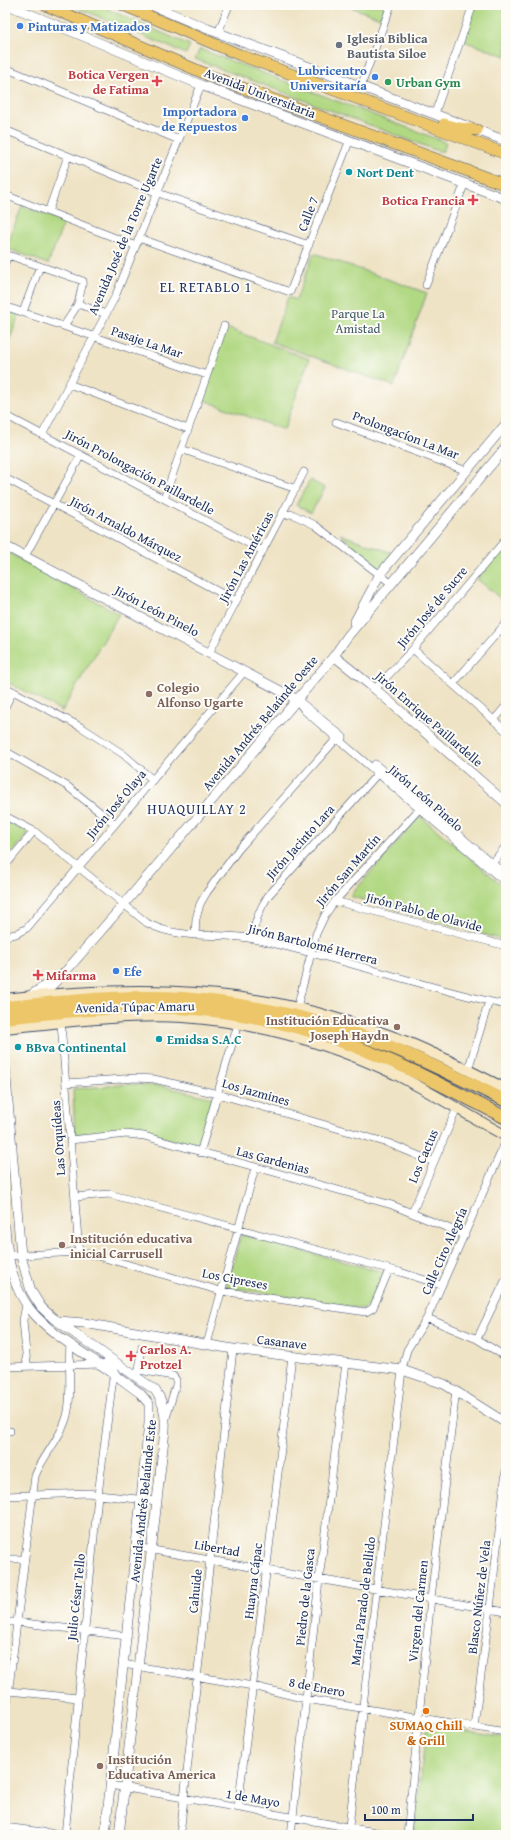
<svg xmlns="http://www.w3.org/2000/svg" width="511" height="1840" viewBox="0 0 511 1840" font-family="'Gentium Book Plus',serif">
<rect width="100%" height="100%" fill="#fdfcf7"/>
<filter id="ink" filterUnits="userSpaceOnUse"><feTurbulence type="fractalNoise" baseFrequency=".025" numOctaves="2"/><feDisplacementMap in="SourceGraphic" scale="8" xChannelSelector="R" yChannelSelector="G"/><feConvolveMatrix kernelMatrix="1 2 1 2 8 2 1 2 1" color-interpolation-filters="sRGB"/></filter>
<filter id="wash" filterUnits="userSpaceOnUse"><feTurbulence type="fractalNoise" baseFrequency=".012" numOctaves="4" result="noise"/><feDisplacementMap in="SourceGraphic" scale="16" xChannelSelector="R" yChannelSelector="G"/><feGaussianBlur stdDeviation="0.9" result="paint"/><feColorMatrix in="noise" values="0 0 0 0 0 0 0 0 0 0 0 0 0 0 0 0 0 1.4 0 .05"/><feComposite in="paint" operator="in"/></filter>
<g filter="url(#wash)">
<rect width="100%" height="100%" fill="#efe3c5"/>
<path fill="#b1d882" stroke="#668470" d="M71,5H98L190,45L186,54Z
M345,5H385L380,18Z
M475,5H496L506,9V56L463,41Z
M200,49L440,140L446,143L443,151H438L195,59Z
M22,206L64,222L48,264L6,248Z
M314,253L427,293L394,386L272,342L288,297L296,300Z
M5,310L19,315L5,352Z
M227,328L309,359L284,430L201,399Z
M310,480L325,488L311,513L296,505Z
M340,534L392,553L380,570Z
M502,549L506,553V603L477,579Z
M5,551L119,614L62,711L5,681Z
M420,816L506,888V941L350,896Z
M5,820L29,832L5,862Z
M131,1084L162,1086L213,1098L198,1147L143,1132L127,1129L75,1135L73,1089Z
M241,1235L384,1272L370,1305L364,1309L226,1287Z
M427,1725L506,1738V1835L413,1834Z"/>
</g>
<g filter="url(#ink)">
<g fill="none" stroke-linecap="round" stroke-linejoin="round">
<defs>
<path id="minor" d="M218,33L229,5
M5,68L179,140
M361,86L391,5
M435,113L473,5
M5,130L158,193L309,245
M5,195L136,246
M48,212L68,156
M139,238L290,292L349,142
M5,263L8,255L83,281L78,304
M426,285L464,185
M10,308L207,375
M23,312L40,266
M64,326L78,304L106,314
M69,384L188,429
M5,415L263,551
M336,422L467,471
M42,435L115,297L201,85
M181,449L296,489
M5,478L236,601
M164,499L224,326
M282,515L292,514L315,525L392,584
M25,556L81,455
M413,649L506,731
M209,653L304,472
M453,684L506,623
M5,687L81,727L123,754L153,780
M375,689L413,649L506,539
M296,699L305,711L506,883
M298,700L343,737
M5,707L13,691
M494,720L506,706
M5,751L67,786L115,824
M375,764L506,875
M5,816L34,831L147,923C180,941 219,932 254,939C339,957 421,987 506,1005
M5,866L34,831
M490,866L506,846
M335,901L506,946
M195,935L196,919L200,904L207,892L238,850L339,736
M5,936L16,934L27,928L244,672
M252,939C254,923 259,910 268,896L381,770
M297,1008L316,934L325,915L335,901L422,806
M61,1023L79,1252
M468,1070L489,1001
M66,1083L136,1078L154,1079L218,1094L388,1143L434,1162
M70,1140L127,1134L144,1136L392,1205L465,1235
M200,1153L238,1024
M75,1197L109,1194L400,1272L441,1285
M412,1213L457,1108
M5,1256L79,1252L94,1255L221,1291L366,1312L373,1308L389,1270
M26,1305L23,1320L27,1365
M427,1318L477,1339L506,1357
M477,1339L506,1279
M207,1344L255,1168
M5,1367L101,1364L115,1362L98,1495L65,1835L5,1827
M139,1370L142,1347
M135,1375L139,1370L173,1376L176,1380V1385L166,1418
M5,1431H10
M5,1496L89,1493L98,1495L157,1501
M136,1547L506,1612
M5,1559H24
M5,1622H17L126,1636
M123,1664L253,1686L306,1699L506,1732
M9,1691L78,1698
M5,1720L35,1476C43,1456 58,1441 65,1422C73,1402 68,1367 70,1344
M474,1726L490,1609L506,1470
M110,1785L392,1835
M238,1808L292,1356
M180,1835L233,1349
M291,1835L319,1580L346,1363
M348,1835L402,1370L407,1350L427,1318L506,1141
M407,1835L431,1598L456,1390"/>
<path id="tertiary" d="M8,5L201,85L506,199
M151,5L208,29L506,141
M5,546L296,699
M354,623L380,574L506,424
M334,656L375,689L506,803
M28,997L52,981
M39,998L66,971L125,903L334,656L347,637L506,447
M5,1066L21,1256L31,1291L41,1307L53,1318L155,1390C164,1402 166,1415 165,1430L119,1835
M5,1228C11,1307 36,1322 98,1363C112,1372 126,1383 140,1393L149,1404V1423L105,1835
M59,1321L84,1323L233,1349L402,1370L444,1384L506,1423"/>
<path id="secondary" d="M5,999C117,987 229,985 338,1019C370,1028 403,1039 432,1053C457,1064 481,1077 506,1089
M5,1028C64,1022 124,1014 183,1017C256,1022 329,1043 395,1074C433,1093 469,1116 506,1136"/>
<path id="primary" d="M45,5L213,77L506,185
M123,5L240,55L506,154
M444,124L459,128L477,130"/>
<path id="trunk" d="M5,1007C63,1002 124,994 183,998C253,1004 326,1020 391,1047C430,1063 468,1082 506,1101
M5,1018C61,1012 120,1006 177,1008C237,1011 300,1025 356,1047C408,1066 457,1093 506,1118"/>
</defs>
<use href="#minor" stroke="#3b4a6d" stroke-width="8"/>
<use href="#tertiary" stroke="#3b4a6d" stroke-width="10"/>
<use href="#secondary" stroke="#3b4a6d" stroke-width="12"/>
<use href="#primary" stroke="#3b4a6d" stroke-width="12"/>
<use href="#trunk" stroke="#3b4a6d" stroke-width="14"/>
<use href="#minor" stroke="#fff" stroke-width="7"/>
<use href="#tertiary" stroke="#fff" stroke-width="9"/>
<use href="#secondary" stroke="#f7e8c3" stroke-width="10"/>
<use href="#primary" stroke="#ecc669" stroke-width="11"/>
<use href="#trunk" stroke="#ecc669" stroke-width="12"/>
</g>
</g>
<g fill="#3f7fe0" stroke="#fdfcf7" stroke-width="1.5">
<circle cx="20" cy="26" r="4"/>
<circle cx="375" cy="77" r="4"/>
<circle cx="245" cy="118" r="4"/>
<circle cx="116" cy="971" r="4"/>
</g>
<circle fill="#6b7280" stroke="#fdfcf7" stroke-width="1.5" cx="339" cy="45" r="4"/>
<g fill="#e0444e" stroke="#fdfcf7" stroke-width="1.5">
<path d="M155 75h4v4h4v4h-4v4h-4v-4h-4v-4h4z"/>
<path d="M471 194h4v4h4v4h-4v4h-4v-4h-4v-4h4z"/>
<path d="M36 969h4v4h4v4h-4v4h-4v-4h-4v-4h4z"/>
<path d="M129 1350h4v4h4v4h-4v4h-4v-4h-4v-4h4z"/>
</g>
<circle fill="#2e9e5b" stroke="#fdfcf7" stroke-width="1.5" cx="388" cy="82" r="4"/>
<g fill="#0f9aa8" stroke="#fdfcf7" stroke-width="1.5">
<circle cx="349" cy="172" r="4"/>
<circle cx="159" cy="1039" r="4"/>
<circle cx="18" cy="1047" r="4"/>
</g>
<g fill="#8d6e63" stroke="#fdfcf7" stroke-width="1.5">
<circle cx="149" cy="694" r="4"/>
<circle cx="397" cy="1027" r="4"/>
<circle cx="62" cy="1245" r="4"/>
<circle cx="100" cy="1766" r="4"/>
</g>
<circle fill="#e8710a" stroke="#fdfcf7" stroke-width="1.5" cx="426" cy="1711" r="4"/>
<g text-anchor="middle" dominant-baseline="central" stroke-width="4" stroke-linejoin="round" paint-order="stroke">
<g font-size="13" font-weight="bold" fill="#366cbe" stroke="#fdfcf7" text-anchor="start">
<text x="28" y="26">Pinturas y Matizados</text>
<text x="367" y="70" text-anchor="end">Lubricentro<tspan x="367" dy="15">Universitaría</tspan></text>
<text x="237" y="111" text-anchor="end">Importadora<tspan x="237" dy="15">de Repuestos</tspan></text>
<text x="124" y="971">Efe</text>
</g>
<g font-size="13" font-weight="bold" fill="#5b616d" stroke="#fdfcf7" text-anchor="start">
<text x="347" y="38">Iglesia Biblica<tspan x="347" dy="15">Bautista Siloe</tspan></text>
</g>
<g font-size="13" font-weight="bold" fill="#be3a42" stroke="#fdfcf7" text-anchor="end">
<text x="149" y="74">Botica Vergen<tspan x="149" dy="15">de Fatima</tspan></text>
<text x="465" y="200">Botica Francia</text>
<text x="46" y="975" text-anchor="start">Mifarma</text>
<text x="140" y="1349" text-anchor="start">Carlos A.<tspan x="140" dy="15">Protzel</tspan></text>
</g>
<g font-size="13" font-weight="bold" fill="#27864d" stroke="#fdfcf7" text-anchor="start">
<text x="396" y="82">Urban Gym</text>
</g>
<g font-size="13" fill="#1b2f5e" stroke="#fdfcf7">
<text transform="translate(260 93) rotate(21)">Avenida Universitaria</text>
<text transform="translate(308 214) rotate(-69)">Calle 7</text>
<text transform="translate(125 236) rotate(-67)">Avenida José de la Torre Ugarte</text>
<text transform="translate(147 342) rotate(19)">Pasaje La Mar</text>
<text transform="translate(406 435) rotate(21)">Prolongacíon La Mar</text>
<text transform="translate(140 472) rotate(28)">Jirón Prolongación Paillardelle</text>
<text transform="translate(126 529) rotate(28)">Jirón Arnaldo Márquez</text>
<text transform="translate(246 557) rotate(-62)">Jirón Las Américas</text>
<text transform="translate(432 607) rotate(-50)">Jirón José de Sucre</text>
<text transform="translate(157 611) rotate(28)">Jirón León Pinelo</text>
<text transform="translate(429 719) rotate(41)">Jirón Enrique Paillardelle</text>
<text transform="translate(260 723) rotate(-50)">Avenida Andrés Belaúnde Oeste</text>
<text transform="translate(426 798) rotate(41)">Jirón León Pinelo</text>
<text transform="translate(116 804) rotate(-50)">Jirón José Olaya</text>
<text transform="translate(300 842) rotate(-48)">Jirón Jacinto Lara</text>
<text transform="translate(348 870) rotate(-49)">Jirón San Martín</text>
<text transform="translate(424 912) rotate(15)">Jirón Pablo de Olavide</text>
<text transform="translate(313 944) rotate(14)">Jirón Bartolomé Herrera</text>
<text transform="translate(135 1007) rotate(-1)">Avenida Túpac Amaru</text>
<text transform="translate(256 1092) rotate(16)">Los Jazmines</text>
<text transform="translate(58 1138) rotate(-94)">Las Orquídeas</text>
<text transform="translate(423 1156) rotate(-67)">Los Cactus</text>
<text transform="translate(273 1160) rotate(15)">Las Gardenias</text>
<text transform="translate(444 1251) rotate(-66)">Calle Ciro Alegría</text>
<text transform="translate(235 1279) rotate(11)">Los Cipreses</text>
<text transform="translate(282 1342) rotate(7)">Casanave</text>
<text transform="translate(143 1501) rotate(-84)">Avenida Andrés Belaúnde Este</text>
<text transform="translate(217 1548) rotate(10)">Libertad</text>
<text transform="translate(253 1581) rotate(-83)">Huayna Cápac</text>
<text transform="translate(195 1591) rotate(-84)">Cahuide</text>
<text transform="translate(76 1597) rotate(-84)">Julio César Tello</text>
<text transform="translate(305 1597) rotate(-84)">Piedro de la Gasca</text>
<text transform="translate(479 1597) rotate(-83)">Blasco Núñez de Vela</text>
<text transform="translate(363 1601) rotate(-83)">María Parado de Bellido</text>
<text transform="translate(418 1611) rotate(-84)">Virgen del Carmen</text>
<text transform="translate(317 1687) rotate(11)">8 de Enero</text>
<text transform="translate(253 1798) rotate(10)">1 de Mayo</text>
</g>
<g font-size="13" font-weight="bold" fill="#0d838f" stroke="#fdfcf7" text-anchor="start">
<text x="357" y="172">Nort Dent</text>
<text x="167" y="1039">Emidsa S.A.C</text>
<text x="26" y="1047">BBva Continental</text>
</g>
<g font-size="13" fill="#405967" stroke="#fdfcf7">
<text x="358" y="313">Parque La<tspan x="358" dy="15">Amistad</tspan></text>
</g>
<g font-size="13" font-weight="bold" fill="#785e54" stroke="#fdfcf7" text-anchor="start">
<text x="157" y="687">Colegio<tspan x="157" dy="15">Alfonso Ugarte</tspan></text>
<text x="389" y="1020" text-anchor="end">Institución Educativa<tspan x="389" dy="15">Joseph Haydn</tspan></text>
<text x="70" y="1238">Institución educativa<tspan x="70" dy="15">inicial Carrusell</tspan></text>
<text x="108" y="1759">Institución<tspan x="108" dy="15">Educativa America</tspan></text>
</g>
<g font-size="13" font-weight="bold" fill="#c56008" stroke="#fdfcf7">
<text x="426" y="1725">SUMAQ Chill<tspan x="426" dy="15">&amp; Grill</tspan></text>
</g>
<g font-size="14" letter-spacing="1" fill="#1b2f5e" stroke="#fdfcf7">
<text x="206" y="287">EL RETABLO 1</text>
<text x="197" y="809">HUAQUILLAY 2</text>
</g>
</g>
<rect width="511" height="1840" fill="none" stroke="#fdfcf7" stroke-width="20"/>
<path d="M365 1814v6h108v-6" fill="none" stroke="#1b2f5e" stroke-width="2"/>
<text x="371" y="1814" font-size="12" fill="#1b2f5e" stroke="#fdfcf7" stroke-width="3" paint-order="stroke">100 m</text>
</svg>
